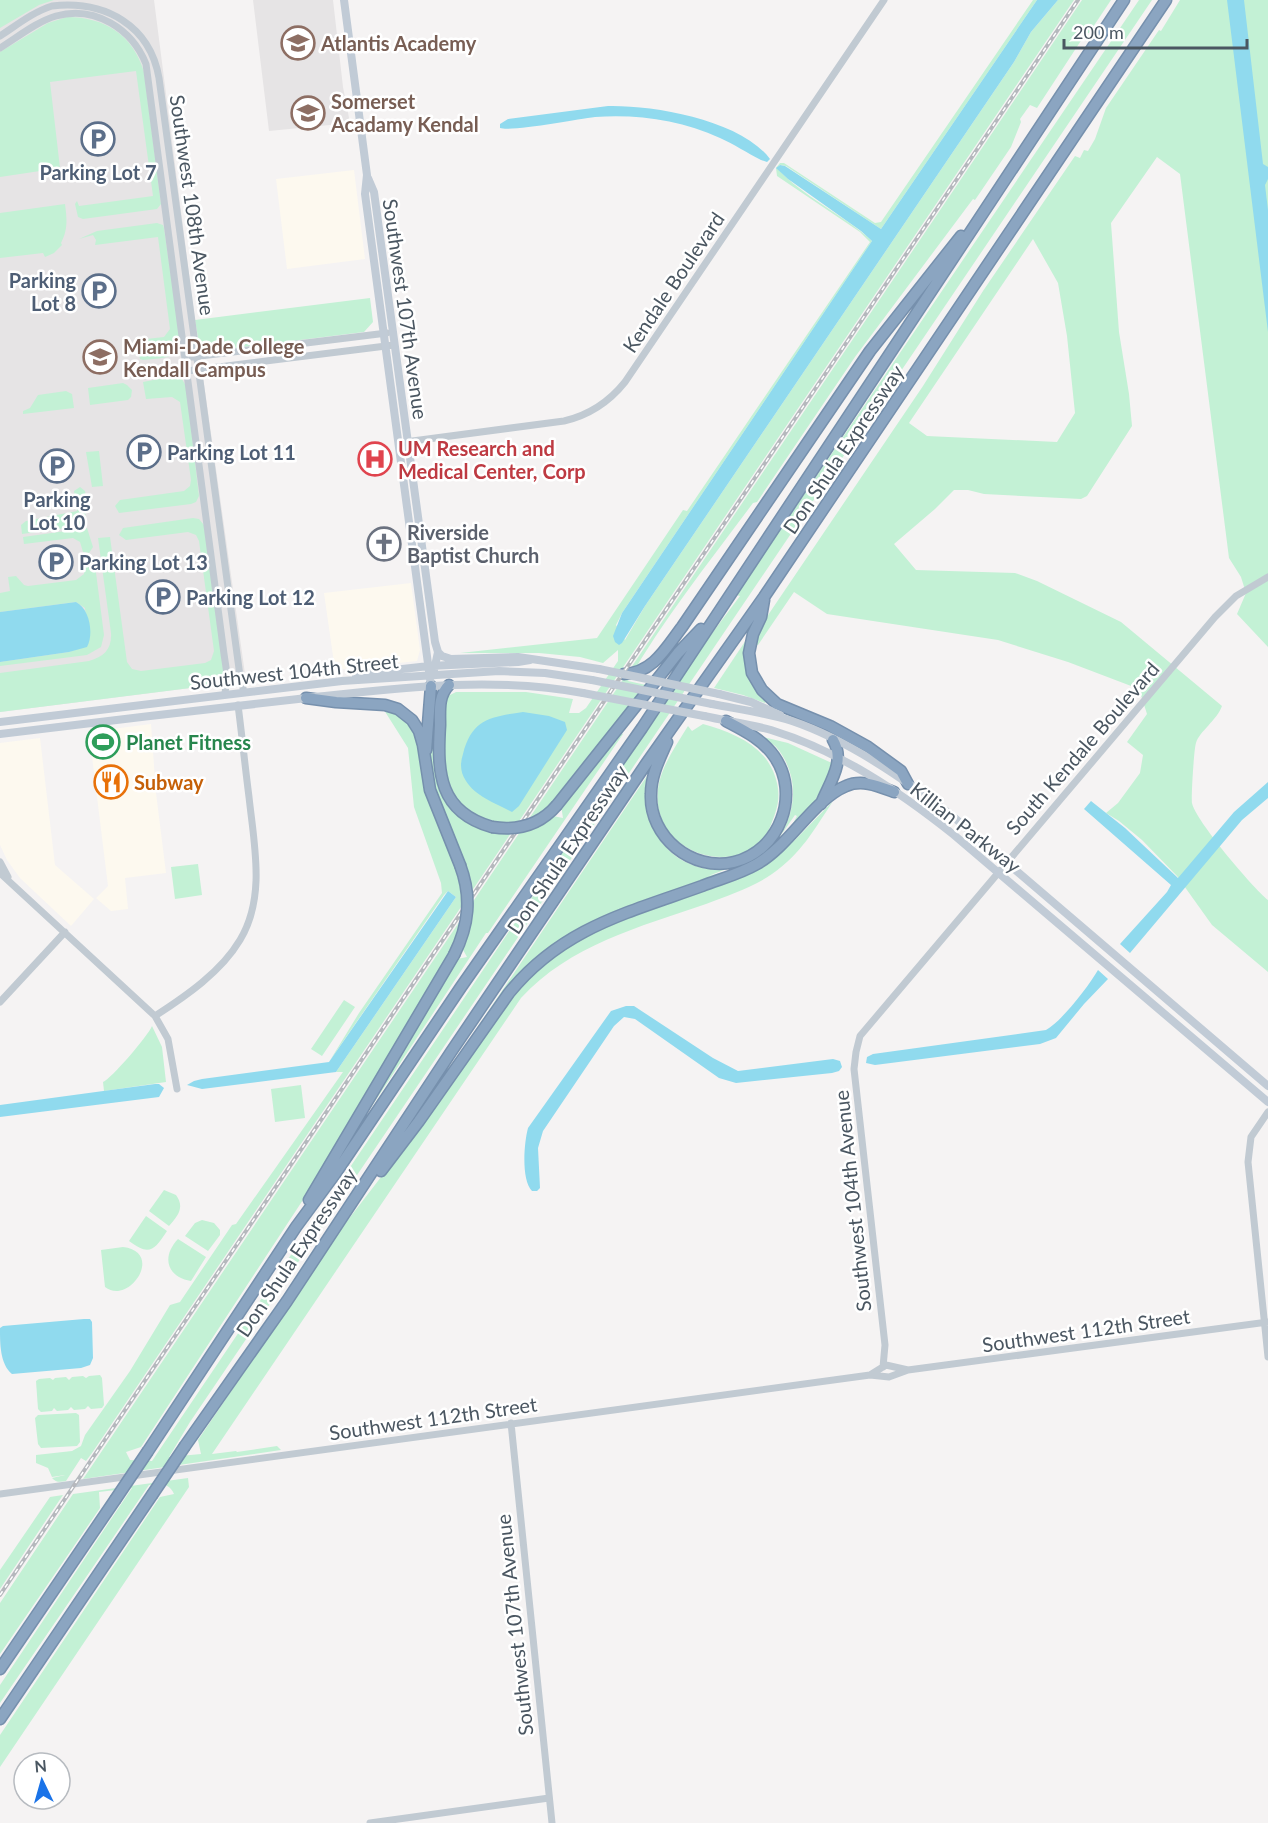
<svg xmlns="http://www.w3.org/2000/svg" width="1268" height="1823" viewBox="0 0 1268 1823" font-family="Lato,sans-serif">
<rect width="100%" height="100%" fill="#f5f3f3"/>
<path fill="#fdf9ef" d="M354,170L365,259L287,269L276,179Z
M411,583L420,650L417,661L335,670L324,593Z
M151,724L156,793L166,873L125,878L128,909L111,911L96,898L108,886L89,732Z
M40,738L55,865L94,899L71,926L20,878L7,860L0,845V743Z"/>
<path fill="#e6e4e5" d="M0,0H154L195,320L246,681L0,712Z
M253,0H333L343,87L350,123L269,131Z"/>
<path fill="#c3f1d5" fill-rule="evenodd" d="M0,0H54L39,5L0,28Z
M1033,0H1037L881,229L786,166L780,165L777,168C803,197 843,214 872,241L622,613L616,625L625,640L645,606L1014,62L1031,32L1058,0H1074L92,1453L86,1461L81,1458L66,1481C61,1482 56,1483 52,1478L65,1475L52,1477L48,1468L36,1463V1455L72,1451L81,1446L85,1435L130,1371L170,1305L180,1302L232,1225L236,1224L343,1072H336L456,897L448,891L444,895L329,1062L359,1013L442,893L441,883L414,807L408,748L384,710C424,717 417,758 425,789L434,791C428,759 431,728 433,696H438C436,723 427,772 443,795C450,805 468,812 479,818C474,814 468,811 463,807C435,781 443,731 446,697L456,692H526L573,699L569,713H579L586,708L618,661V650L603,663L580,657L539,653H460L597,638L683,510L687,511L870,242L860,232L777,176L776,168L780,163H784L875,223L881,222Z
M1082,0H1111L1089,33H1086L1037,108L1030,105L1020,119L1021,122L1011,147L975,200L973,199L855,357L757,502L753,503C710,561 664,618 628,681L646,685L547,812L553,816L563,818L561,805L619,732L623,734L488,933H486L364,1118L457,959L467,957L462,948L316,1180L141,1447L126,1452L130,1460L152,1461L692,660L740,596L736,595L1139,0H1152L190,1422L169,1457L201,1454L198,1440L341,1229L398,1155L504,1004L533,971L590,932L733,878L795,840L833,801C814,830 801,854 772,874C752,888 728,895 706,904C639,927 570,945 521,998L212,1454L236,1451L237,1452L277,1446L281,1450L83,1479Z
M1180,0H1268V647L1237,614L1246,593L1241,577L1229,558L1180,174L1157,157L1111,223L1119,332L1129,394L1132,426L1087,496L1081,499L984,494L968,490H954L935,509L894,544L916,570L1015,573L1037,581L1121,622L1222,706C1217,720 1199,732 1196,743C1194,748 1191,798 1192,803C1195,820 1253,888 1268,900V972L1212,925L1177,876L1142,840L1119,821L1106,813L1118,803L1140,773L1143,755L1127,742L1147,714L1139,689L1068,662L998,640L827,614L794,592L758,645L754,644L762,624L923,386L983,291L1075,156L1080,158L1084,150L1088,151L1095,139L1106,108L1159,30L1161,31ZM1033,239L1058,283L1067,336L1075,413L1057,442L927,436L909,423Z
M67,17C105,17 133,35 144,72L161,204L157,209L83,219L78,217L75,204L77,201L79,206L153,196L136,71L50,82L60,168L0,177V52L48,23Z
M65,204C67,219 68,230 61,243L62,245L54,253L45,257L43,253L0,258V213Z
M157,223L163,225L164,228L181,346C175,360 156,358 143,360L140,359L137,344L146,339L164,337L170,329L158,237L95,245L96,240L93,235L79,239L97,231Z
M370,298L373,322L364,332L212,351L205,350L199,344L195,320Z
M174,376L182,379L186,386L199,496L196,502L191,504L119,513L115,506L120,500L184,491L190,486L191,480L180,402L172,397L146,399L143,382Z
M123,383L127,385L132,390L131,397L128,400L90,405L88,388Z
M66,391L72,394L74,408L23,414V411L30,408L38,395Z
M99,451L103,486L92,487L86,452Z
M80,487L85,491L88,510L85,511L87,525L22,534L21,525L26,521L77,511L74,491Z
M193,518L199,519L204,525L224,676L222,684L0,712V673L89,661C104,657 112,649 111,633L98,538L110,537L127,662L132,669L141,671L205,663L211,660L214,651L199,541L196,535L188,532L126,540L119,535L123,528Z
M87,528L93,547L89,553L83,552L80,542L73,538L24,544L23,537Z
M89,560L95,565L104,635L101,647L87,655L0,666V662L69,652L88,645L85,608L76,602L0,612V593L10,591L8,577L16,576L24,585L28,586L76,580L84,574V564Z
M748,637L747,645L766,700L765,703L743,695L714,688Z
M703,724C735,733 769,747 777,783C781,800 776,812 770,827C746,883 644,856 659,783C664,762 677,744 688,726L692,731Z
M763,737L788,743L834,764L813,805L790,829L797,816L795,815L779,838C797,810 799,775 777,748C773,743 767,742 762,738Z
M647,776L648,777C640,828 669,871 724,870L708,876L728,871V874L567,937L480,1030L477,1028Z
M198,864L202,895L175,899L171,867Z
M344,1000L355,1007L322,1056L311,1049Z
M152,1026L162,1047L166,1082L104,1091L103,1082C111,1079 148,1036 152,1026Z
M301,1085L305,1118L275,1122L271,1089Z
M164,1190L176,1195C185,1207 178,1216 169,1226L149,1211Z
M146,1216L167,1231C154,1251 149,1256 129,1241Z
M202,1220L214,1223L220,1230V1235L208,1251L185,1236L195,1223Z
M178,1239L206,1257L191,1281C167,1277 161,1257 178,1239Z
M123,1247C165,1252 129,1306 105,1287L101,1250Z
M100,1375L102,1378L104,1405L102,1408L91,1409L88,1406L85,1409L74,1410L71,1407L68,1410L57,1411L54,1408L52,1411L41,1412L38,1409L36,1381L39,1379L50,1378L53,1380L55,1378L66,1377L69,1380L72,1377L83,1376L86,1378L89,1376Z
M76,1413L79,1415L80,1442L77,1446L41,1448L38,1444L35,1418L38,1415Z
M188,1478L189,1487L0,1767V1735L158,1500L160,1497L174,1494C169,1482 160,1484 149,1485L0,1703V1685L132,1488L99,1492L100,1508L0,1654V1603L73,1494Z
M63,1495L0,1589V1570L50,1497Z"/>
<path fill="#90daee" d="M1037,0H1058L1031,32L1014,62L645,606L622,643L619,645L615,642L613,636L622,613L872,241L861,231L788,179L776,168L780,165L785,166L881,229Z
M1227,0H1244L1263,164L1268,167V179L1265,185L1268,210V332Z
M608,106C654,105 741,120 770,159L767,162L761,160C747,153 734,144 720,138C681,120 638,114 595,117C577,119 512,132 500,128V124L508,119Z
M76,602C90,609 94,634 87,647L69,652L0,662V612Z
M523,712L549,716L565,722L567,730L519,806L512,812C497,804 475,796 466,781C460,772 460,763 463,754C472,719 490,717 523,712Z
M1268,782V798L1242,820L1130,953L1120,944L1167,892L1171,885L1084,809L1091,801L1125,828L1178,878L1234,812Z
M448,891L456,897L336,1072L202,1089L187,1085L194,1081L202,1079L329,1062Z
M1098,970L1108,979L1084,1004L1056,1038L1040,1044L875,1065L866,1063L867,1057L873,1054L1046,1030C1062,1021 1088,987 1098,970Z
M626,1006H634L713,1058L738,1071L833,1059L840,1061L842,1067L839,1071L832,1073L736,1083L719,1078L635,1019L624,1017L614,1026L543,1131L538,1148L540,1188L537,1191H532C521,1180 524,1143 528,1128L611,1011Z
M155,1084H159L164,1088L159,1097L0,1117V1105Z
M84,1319H90L92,1322L93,1358L90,1365L81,1368L12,1374C0,1364 0,1344 0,1328L3,1326Z"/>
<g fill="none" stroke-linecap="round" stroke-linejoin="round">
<defs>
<path id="motorway" d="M764,600L761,617L753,634L749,653L752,673L762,690L777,704L830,726L868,747L901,771L908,784
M624,674C653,673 666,648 682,627L870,351L961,236
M449,685C438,696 440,711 440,725C437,773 439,812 492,827
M306,698L336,702L385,705L398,709L412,720L419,731L423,745L430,790L460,865
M667,742C660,758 651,775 651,794C649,837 692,872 734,862C780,851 801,794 774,756C762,739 743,730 726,721
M426,750L431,686
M821,804C829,783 846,762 833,740
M557,805L678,653L701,629
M381,1171L419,1121L509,993C562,928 627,913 702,886C720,879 740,874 757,864C790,845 814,799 846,786C862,779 878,786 894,792
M309,1200L454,955
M185,1446L287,1301L451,1052L646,764L764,597L1166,0
M148,1451L296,1227L335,1174L461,987L642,728L1124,0
M0,1669L115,1500
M0,1719L152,1495"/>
</defs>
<use href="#motorway" stroke="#7690ad" stroke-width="13"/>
<path stroke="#c1cad2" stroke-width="7" d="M0,36C17,25 33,12 52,6C106,0 150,26 159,78L240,676L244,692
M0,48C18,37 36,22 56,16C95,5 132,29 146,64L224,654L227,674L225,694
M192,357L387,333
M187,371L394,345
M405,442L564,421C590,415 609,402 625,382L884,0
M0,862L8,877
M0,873L155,1016L168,1039L177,1089
M0,1002L65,932
M155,1016C186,996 221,972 240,940C266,897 254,844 249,797C245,766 242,736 238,705
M1268,1112L1251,1137L1248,1162L1268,1357
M883,1367L885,1345L854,1069L856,1052L860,1036L1215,617L1236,596L1268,577
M870,1375L886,1365L908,1370
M511,1423L552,1823
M0,1494L870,1375L889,1377L908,1370L1268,1322
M370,1823L549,1798"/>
<path stroke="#c1cbd6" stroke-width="8" d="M344,0L367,175L365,194L431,686
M368,178L374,192L435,642L438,652L433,675
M438,652L442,656L451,659L518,657L599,669
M356,676L367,673L429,666L518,662L530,660
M719,694L751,702L780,715
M712,704C737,709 768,713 792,721C848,740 904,779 950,814L1268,1086
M704,716C726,721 749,724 771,730C839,751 899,791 954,835L1268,1102
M0,722L342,681L499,671L545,673L592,680
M0,734C102,722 205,709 307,698C399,688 491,676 583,693"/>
<use href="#motorway" stroke="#8ba5c1" stroke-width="10"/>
<defs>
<path id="rail" d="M0,1595L1078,0"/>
</defs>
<use href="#rail" stroke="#b5b8bd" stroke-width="4"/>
<use href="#rail" stroke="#fff" stroke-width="1.5" stroke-dasharray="4.5" stroke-linecap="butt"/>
<defs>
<path id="motorway-bridge" d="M492,827C517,831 540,825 557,805
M454,955C469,925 472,897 460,865
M152,1495L185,1446
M115,1500L148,1451"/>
</defs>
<use href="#motorway-bridge" stroke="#7690ad" stroke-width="13" stroke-linecap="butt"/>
<path stroke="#c1cbd6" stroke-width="8" d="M599,669L719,694
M592,680L712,704
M583,693L704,716"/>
<use href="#motorway-bridge" stroke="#8ba5c1" stroke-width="10"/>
</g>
<defs>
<symbol id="school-ring" viewBox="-11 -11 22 22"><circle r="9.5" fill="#fff" stroke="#8d6e63" stroke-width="1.5"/><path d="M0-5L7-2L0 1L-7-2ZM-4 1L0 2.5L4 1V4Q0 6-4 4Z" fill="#8d6e63"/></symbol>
<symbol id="parking-ring" viewBox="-11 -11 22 22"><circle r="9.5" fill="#fff" stroke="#5c6f8a" stroke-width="1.5"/><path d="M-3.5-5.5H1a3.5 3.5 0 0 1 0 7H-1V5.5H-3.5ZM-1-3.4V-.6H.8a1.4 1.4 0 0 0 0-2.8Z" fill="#5c6f8a"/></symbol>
<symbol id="university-ring" viewBox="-11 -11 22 22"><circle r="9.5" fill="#fff" stroke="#8d6e63" stroke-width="1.5"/><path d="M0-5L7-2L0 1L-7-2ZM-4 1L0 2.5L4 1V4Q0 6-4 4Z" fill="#8d6e63"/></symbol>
<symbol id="hospital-ring" viewBox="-11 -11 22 22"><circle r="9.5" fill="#fff" stroke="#e0444e" stroke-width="1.5"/><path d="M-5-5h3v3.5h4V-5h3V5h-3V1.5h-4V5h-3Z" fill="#e0444e"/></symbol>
<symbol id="church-ring" viewBox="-11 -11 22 22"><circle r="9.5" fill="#fff" stroke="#6b7280" stroke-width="1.5"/><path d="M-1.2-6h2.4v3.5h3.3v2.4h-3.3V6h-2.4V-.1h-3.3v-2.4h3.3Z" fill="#6b7280"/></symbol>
<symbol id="stadium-ring" viewBox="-11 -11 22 22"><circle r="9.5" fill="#fff" stroke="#2e9e5b" stroke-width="1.5"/><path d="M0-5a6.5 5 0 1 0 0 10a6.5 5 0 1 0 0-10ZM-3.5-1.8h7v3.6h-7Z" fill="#2e9e5b"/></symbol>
<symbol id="restaurant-ring" viewBox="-11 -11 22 22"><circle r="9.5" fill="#fff" stroke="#e8710a" stroke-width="1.5"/><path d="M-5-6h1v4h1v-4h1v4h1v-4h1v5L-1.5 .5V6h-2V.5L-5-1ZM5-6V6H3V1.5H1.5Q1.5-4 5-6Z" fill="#e8710a"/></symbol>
</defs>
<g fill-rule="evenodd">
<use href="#school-ring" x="279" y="24" width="38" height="38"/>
<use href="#school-ring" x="289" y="94" width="38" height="38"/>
<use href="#parking-ring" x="79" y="120" width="38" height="38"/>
<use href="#parking-ring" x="80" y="272" width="38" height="38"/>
<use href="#university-ring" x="81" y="338" width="38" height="38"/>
<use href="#parking-ring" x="125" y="433" width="38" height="38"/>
<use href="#hospital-ring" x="356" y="440" width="38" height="38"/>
<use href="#parking-ring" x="38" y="447" width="38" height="38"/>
<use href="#church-ring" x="365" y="525" width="38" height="38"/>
<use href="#parking-ring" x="37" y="543" width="38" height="38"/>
<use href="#parking-ring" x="144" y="578" width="38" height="38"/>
<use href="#stadium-ring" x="84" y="723" width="38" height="38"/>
<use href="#restaurant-ring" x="92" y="763" width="38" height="38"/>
</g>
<g text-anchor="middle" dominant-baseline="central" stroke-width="5" stroke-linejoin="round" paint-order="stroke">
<g font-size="20" font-weight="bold" fill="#785e54" stroke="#fff" text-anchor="start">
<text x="321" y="43">Atlantis Academy</text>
<text x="331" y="101">Somerset<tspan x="331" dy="23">Acadamy Kendal</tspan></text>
<text x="123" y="346">Miami-Dade College<tspan x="123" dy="23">Kendall Campus</tspan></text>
</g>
<g font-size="20" font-weight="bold" fill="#4e5e75" stroke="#fff" text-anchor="start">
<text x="98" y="172" text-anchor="middle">Parking Lot 7</text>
<text x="76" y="280" text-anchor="end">Parking<tspan x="76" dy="23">Lot 8</tspan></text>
<text x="167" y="452">Parking Lot 11</text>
<text x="57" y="499" text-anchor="middle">Parking<tspan x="57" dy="23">Lot 10</tspan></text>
<text x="79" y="562">Parking Lot 13</text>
<text x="186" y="597">Parking Lot 12</text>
</g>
<g font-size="20" fill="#4a5661" stroke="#fff">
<text transform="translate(193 205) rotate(82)">Southwest 108th Avenue</text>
<text transform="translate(673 282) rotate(-56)">Kendale Boulevard</text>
<text transform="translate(406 309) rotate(82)">Southwest 107th Avenue</text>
<text transform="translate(843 449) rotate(-56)">Don Shula Expressway</text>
<text transform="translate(294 671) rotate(-6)">Southwest 104th Street</text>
<text transform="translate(1082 748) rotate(-49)">South Kendale Boulevard</text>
<text transform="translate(966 827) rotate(38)">Killian Parkway</text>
<text transform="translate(567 849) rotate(-56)">Don Shula Expressway</text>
<text transform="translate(852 1201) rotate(-96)">Southwest 104th Avenue</text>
<text transform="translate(296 1252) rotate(-56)">Don Shula Expressway</text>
<text transform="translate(1086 1330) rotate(-8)">Southwest 112th Street</text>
<text transform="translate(433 1418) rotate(-8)">Southwest 112th Street</text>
<text transform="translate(514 1625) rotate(-96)">Southwest 107th Avenue</text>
</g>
<g font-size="20" font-weight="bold" fill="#be3a42" stroke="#fff" text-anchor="start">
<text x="398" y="448">UM Research and<tspan x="398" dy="23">Medical Center, Corp</tspan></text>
</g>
<g font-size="20" font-weight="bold" fill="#5b616d" stroke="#fff" text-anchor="start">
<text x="407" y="532">Riverside<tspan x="407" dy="23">Baptist Church</tspan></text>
</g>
<g font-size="20" font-weight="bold" fill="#27864d" stroke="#fff" text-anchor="start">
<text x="126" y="742">Planet Fitness</text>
</g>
<g font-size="20" font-weight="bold" fill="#c56008" stroke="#fff" text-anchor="start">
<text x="134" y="782">Subway</text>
</g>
</g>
<g transform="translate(42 1781) rotate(355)"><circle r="28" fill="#ffffff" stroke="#b7bbc0" stroke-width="1.5"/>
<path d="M0-4.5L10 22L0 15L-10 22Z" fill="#1a73e8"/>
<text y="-9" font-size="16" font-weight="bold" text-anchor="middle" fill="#4a5661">N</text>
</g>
<path d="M1064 39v9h183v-9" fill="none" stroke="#4a5661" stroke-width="3"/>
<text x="1073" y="39" font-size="18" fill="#4a5661" stroke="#ffffff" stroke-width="4.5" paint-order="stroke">200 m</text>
</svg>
